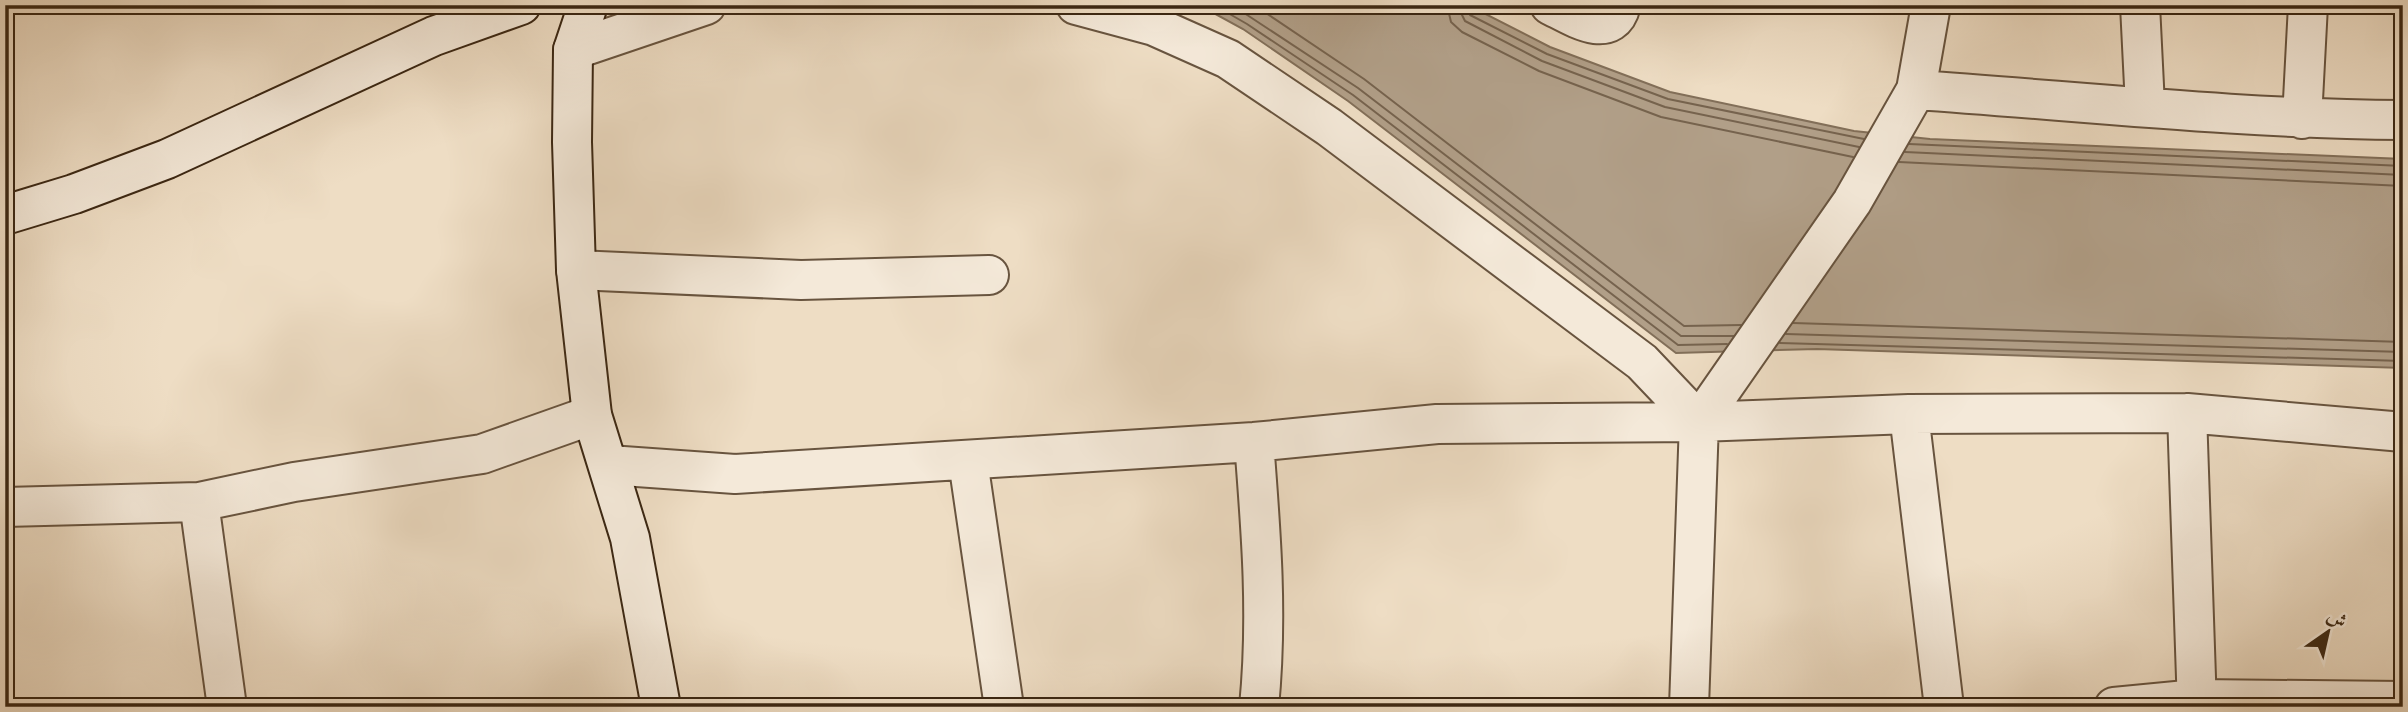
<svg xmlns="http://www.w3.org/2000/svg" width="2408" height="712" viewBox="0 0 2408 712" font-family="'IM FELL Double Pica',Amiri,serif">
<rect width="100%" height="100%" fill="#eeddc4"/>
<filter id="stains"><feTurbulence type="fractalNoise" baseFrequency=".00286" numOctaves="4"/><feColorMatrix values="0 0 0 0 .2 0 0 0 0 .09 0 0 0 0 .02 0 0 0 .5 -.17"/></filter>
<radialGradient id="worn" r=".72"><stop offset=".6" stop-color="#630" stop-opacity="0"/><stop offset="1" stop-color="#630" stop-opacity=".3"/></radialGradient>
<path fill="#b19f88" stroke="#826f59" stroke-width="2" d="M1199,5H1468L1550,47L1670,92L1854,131L1930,139L2403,159V368L1817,349L1676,353L1348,101L1243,29Z"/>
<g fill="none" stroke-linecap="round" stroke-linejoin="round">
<path stroke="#76634e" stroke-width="2" d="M1214,5L1247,24L1353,95L1678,345L1727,344
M1232,5L1358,88L1681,336H1734
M1254,5L1364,79L1684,326L1741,325
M1447,5L1451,22L1462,32L1539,71L1661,117L1853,157
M1457,5L1465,21L1542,61L1665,107L1859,147
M1466,5L1470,15L1547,54L1668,99L1864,139
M1909,144L2403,166
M1905,152L2403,175
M1899,162L2403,186
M1793,323L2403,342
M1786,334L2403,352
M1780,343L2403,361"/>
<defs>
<path id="street" d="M1076,5L1154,26L1228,59L1329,127L1642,362L1699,422
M1550,5C1571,15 1612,43 1621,5
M2140,5L2145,106
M573,50L706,5
M1916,90C2078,101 2240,119 2403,120
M2302,119L2308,5
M576,270L801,280L989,275
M2187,413L2197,707
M1909,414L1944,707
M1254,442C1261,531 1268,617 1259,707
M968,461L1004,707
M609,465L735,474L1254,442L1437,424L1699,422L1909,414L2187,413L2403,432
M199,502L227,707
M5,507L199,502L294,482L482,454L592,415
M1689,707L1699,422L1852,202L1916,90L1931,5
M2114,707L2197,699L2403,701"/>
<path id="secondary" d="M588,5L573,50L572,142L576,270L592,415L630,538L661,707
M5,215L74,194L167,159L434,36L521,5"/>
</defs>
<use href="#street" stroke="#68543f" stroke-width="42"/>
<use href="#secondary" stroke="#3b2713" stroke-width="42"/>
<use href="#street" stroke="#f4e9d9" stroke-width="38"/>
<use href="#secondary" stroke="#f4e9d9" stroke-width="38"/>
</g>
<rect width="2408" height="712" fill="none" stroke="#eeddc4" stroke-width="28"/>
<rect x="7" y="7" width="2394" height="698" fill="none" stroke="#3b2713" stroke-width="3.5"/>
<rect x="14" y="14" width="2380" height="684" fill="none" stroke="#3b2713" stroke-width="2"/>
<g transform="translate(2328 632) rotate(34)" stroke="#f4e9d9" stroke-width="5" paint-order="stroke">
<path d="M0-5L12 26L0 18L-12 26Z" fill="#3b2713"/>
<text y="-10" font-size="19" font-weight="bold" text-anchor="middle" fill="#3b2713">ش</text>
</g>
<rect width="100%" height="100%" filter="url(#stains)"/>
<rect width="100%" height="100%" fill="url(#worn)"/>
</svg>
